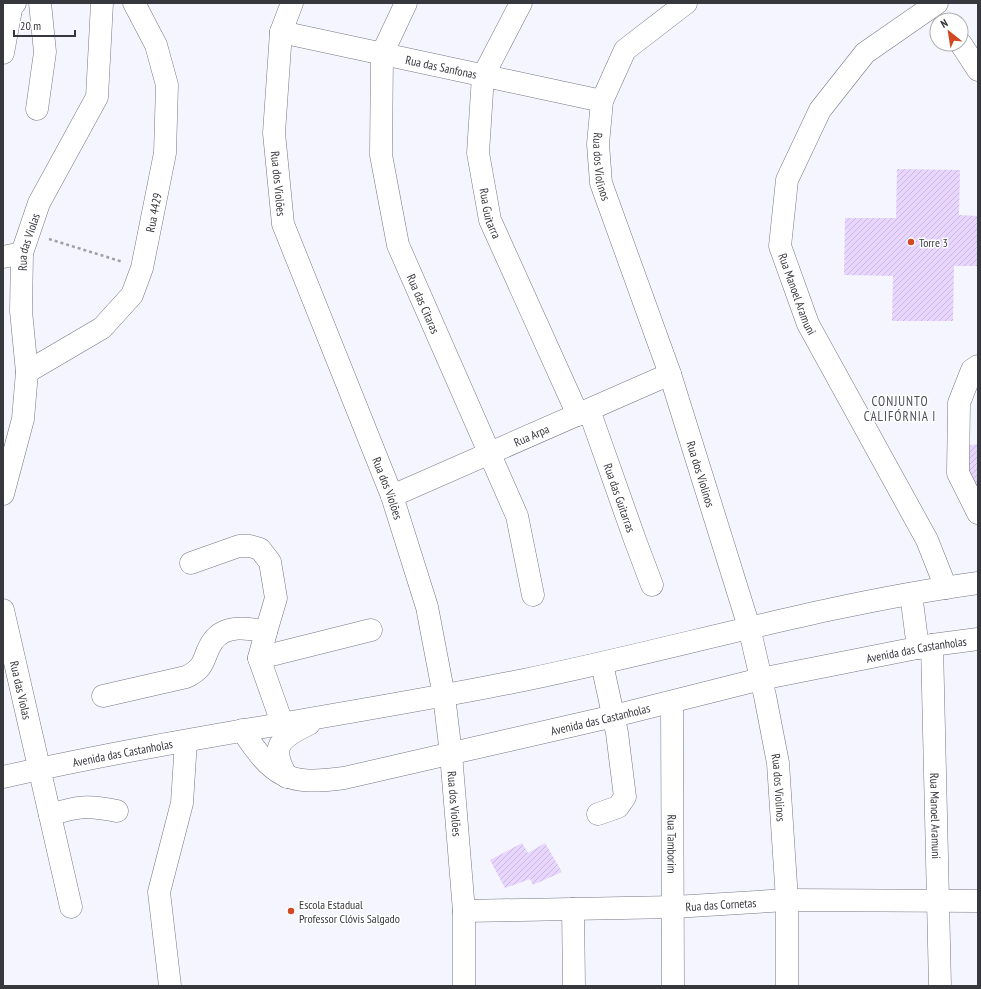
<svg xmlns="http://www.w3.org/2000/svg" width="981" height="989" viewBox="0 0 981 989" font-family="'PT Sans Narrow',sans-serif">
<defs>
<pattern id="building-hatch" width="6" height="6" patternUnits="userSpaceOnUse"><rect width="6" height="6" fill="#e8d6ff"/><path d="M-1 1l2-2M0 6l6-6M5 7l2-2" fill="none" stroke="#c8b8dc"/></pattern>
</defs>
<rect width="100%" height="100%" fill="#f4f5ff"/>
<path fill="url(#building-hatch)" d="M897,169L960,170L959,215L978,216V266H954L953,321H892L893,276L844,275L845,218H896Z
M978,444V491L968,492L960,447Z
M522,843L528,853L545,843L562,872L533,885L530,879L505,888L490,860Z"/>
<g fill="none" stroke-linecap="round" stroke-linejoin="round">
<defs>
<g id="minor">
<path id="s1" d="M292,3L281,32L274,133L283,224L392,496L427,607L444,696L451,754L464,911V986"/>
<path id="s2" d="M406,3L382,54L381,155L398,245L517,516L533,595"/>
<path id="s3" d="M521,3L483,76L478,153L490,220L578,415"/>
<path id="s4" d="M686,3L625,50L602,101L598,144L601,183L670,374L749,627L765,696L778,763L787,900V986"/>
<path id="s5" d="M937,3L865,53L820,110L787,180L780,246L808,324L927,540L946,588"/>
<path id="s6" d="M281,32L602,101"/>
<path d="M961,44L978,70"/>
<path d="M3,53L12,4L15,3"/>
<path d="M37,109L45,52L40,3"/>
<path d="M3,257L22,253"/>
<path d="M978,366L972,370L959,403L958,473L978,513"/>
<path id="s7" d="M27,372L102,328L132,295L142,268L165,153L167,85L156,45L134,3"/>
<path id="s8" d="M589,410L635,540L652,585"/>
<path id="s9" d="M3,494L23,419L27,372L21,311L22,253L39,203L97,97L102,3"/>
<path id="s10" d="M392,496L670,374"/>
<path d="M191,563L239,546H250L260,549L270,562L276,598L266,632"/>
<path d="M911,594L918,648"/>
<path id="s11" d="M3,610L71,907"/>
<path id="s12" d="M932,645L940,986"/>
<path d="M259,658L371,630"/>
<path d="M103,696L186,677C208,667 202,656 213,641C225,624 249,628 266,632L259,658L282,723"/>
<path id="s13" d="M672,702L673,986"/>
<path id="s14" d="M242,730C273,777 287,786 344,778L614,716L761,679L932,645L978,639"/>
<path id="s15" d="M3,777C175,738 351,715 524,680C675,649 824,604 978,583"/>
<path d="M287,777C269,746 280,738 309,724"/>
<path d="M598,814L618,807L625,797L617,733L602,664"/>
<path d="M50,815C78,806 88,805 117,811"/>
<path d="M573,909L574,986"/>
<path id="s16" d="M464,911L674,907L787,900L978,901"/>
<path d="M170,986L159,892L182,803L186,741"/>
</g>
</defs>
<use href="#minor" stroke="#767785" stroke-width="23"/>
<path stroke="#9e9fa7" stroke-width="2.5" stroke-dasharray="3 3" stroke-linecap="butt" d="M49,239L123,262"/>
<use href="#minor" stroke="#fff" stroke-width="22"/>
</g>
<g fill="#d24823" stroke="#fff" stroke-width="1.5">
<circle cx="911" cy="242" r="4"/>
<circle cx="291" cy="911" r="4"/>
</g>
<g text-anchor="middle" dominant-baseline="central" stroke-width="3" stroke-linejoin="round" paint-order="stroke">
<g font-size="12" fill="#37383e" stroke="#fff">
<text stroke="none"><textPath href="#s6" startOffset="164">Rua das Sanfonas</textPath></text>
<text stroke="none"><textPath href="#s4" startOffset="199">Rua dos Violinos</textPath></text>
<text stroke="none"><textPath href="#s1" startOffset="183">Rua dos Violões</textPath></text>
<text stroke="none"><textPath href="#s7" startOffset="217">Rua 4429</textPath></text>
<text stroke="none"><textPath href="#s3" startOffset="221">Rua Guitarra</textPath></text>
<text stroke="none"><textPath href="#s9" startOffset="256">Rua das Violas</textPath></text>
<text stroke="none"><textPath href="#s5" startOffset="355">Rua Manoel Aramuni</textPath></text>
<text stroke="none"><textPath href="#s2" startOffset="313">Rua das Citaras</textPath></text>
<text stroke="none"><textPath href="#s10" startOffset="152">Rua Arpa</textPath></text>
<text stroke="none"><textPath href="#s4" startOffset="523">Rua dos Violinos</textPath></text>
<text stroke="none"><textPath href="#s1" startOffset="508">Rua dos Violões</textPath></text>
<text stroke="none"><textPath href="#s8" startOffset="93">Rua das Guitarras</textPath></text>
<text stroke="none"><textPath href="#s14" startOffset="710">Avenida das Castanholas</textPath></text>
<text stroke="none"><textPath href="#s11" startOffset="82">Rua das Violas</textPath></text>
<text stroke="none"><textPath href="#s14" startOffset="386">Avenida das Castanholas</textPath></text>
<text stroke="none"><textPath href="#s15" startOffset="122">Avenida das Castanholas</textPath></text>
<text stroke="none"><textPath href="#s4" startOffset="847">Rua dos Violinos</textPath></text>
<text stroke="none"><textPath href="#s1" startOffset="832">Rua dos Violões</textPath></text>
<text stroke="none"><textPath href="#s12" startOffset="171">Rua Manoel Aramuni</textPath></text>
<text stroke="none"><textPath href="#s13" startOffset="142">Rua Tamborim</textPath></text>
<text stroke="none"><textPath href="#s16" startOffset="257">Rua das Cornetas</textPath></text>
</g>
<g font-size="12" fill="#37383e" stroke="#fff" text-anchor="start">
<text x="919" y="242">Torre 3</text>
<text x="299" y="904">Escola Estadual<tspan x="299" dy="14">Professor Clóvis Salgado</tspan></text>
</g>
<g font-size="13" letter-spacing="1" fill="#4c4d5a" stroke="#fff">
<text x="900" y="401">CONJUNTO<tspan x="900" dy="15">CALIFÓRNIA I</tspan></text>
</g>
</g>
<rect width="981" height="989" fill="none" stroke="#37383e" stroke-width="8"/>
<g transform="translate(949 32) rotate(330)"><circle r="19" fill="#ffffff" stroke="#afafb2"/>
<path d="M0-3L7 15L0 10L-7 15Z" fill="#d24823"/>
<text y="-6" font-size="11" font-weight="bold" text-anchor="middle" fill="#37383e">N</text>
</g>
<path d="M14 30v6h61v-6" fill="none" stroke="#37383e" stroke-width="2"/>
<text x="20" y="30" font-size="12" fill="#37383e" stroke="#ffffff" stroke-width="3" paint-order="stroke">20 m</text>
</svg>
